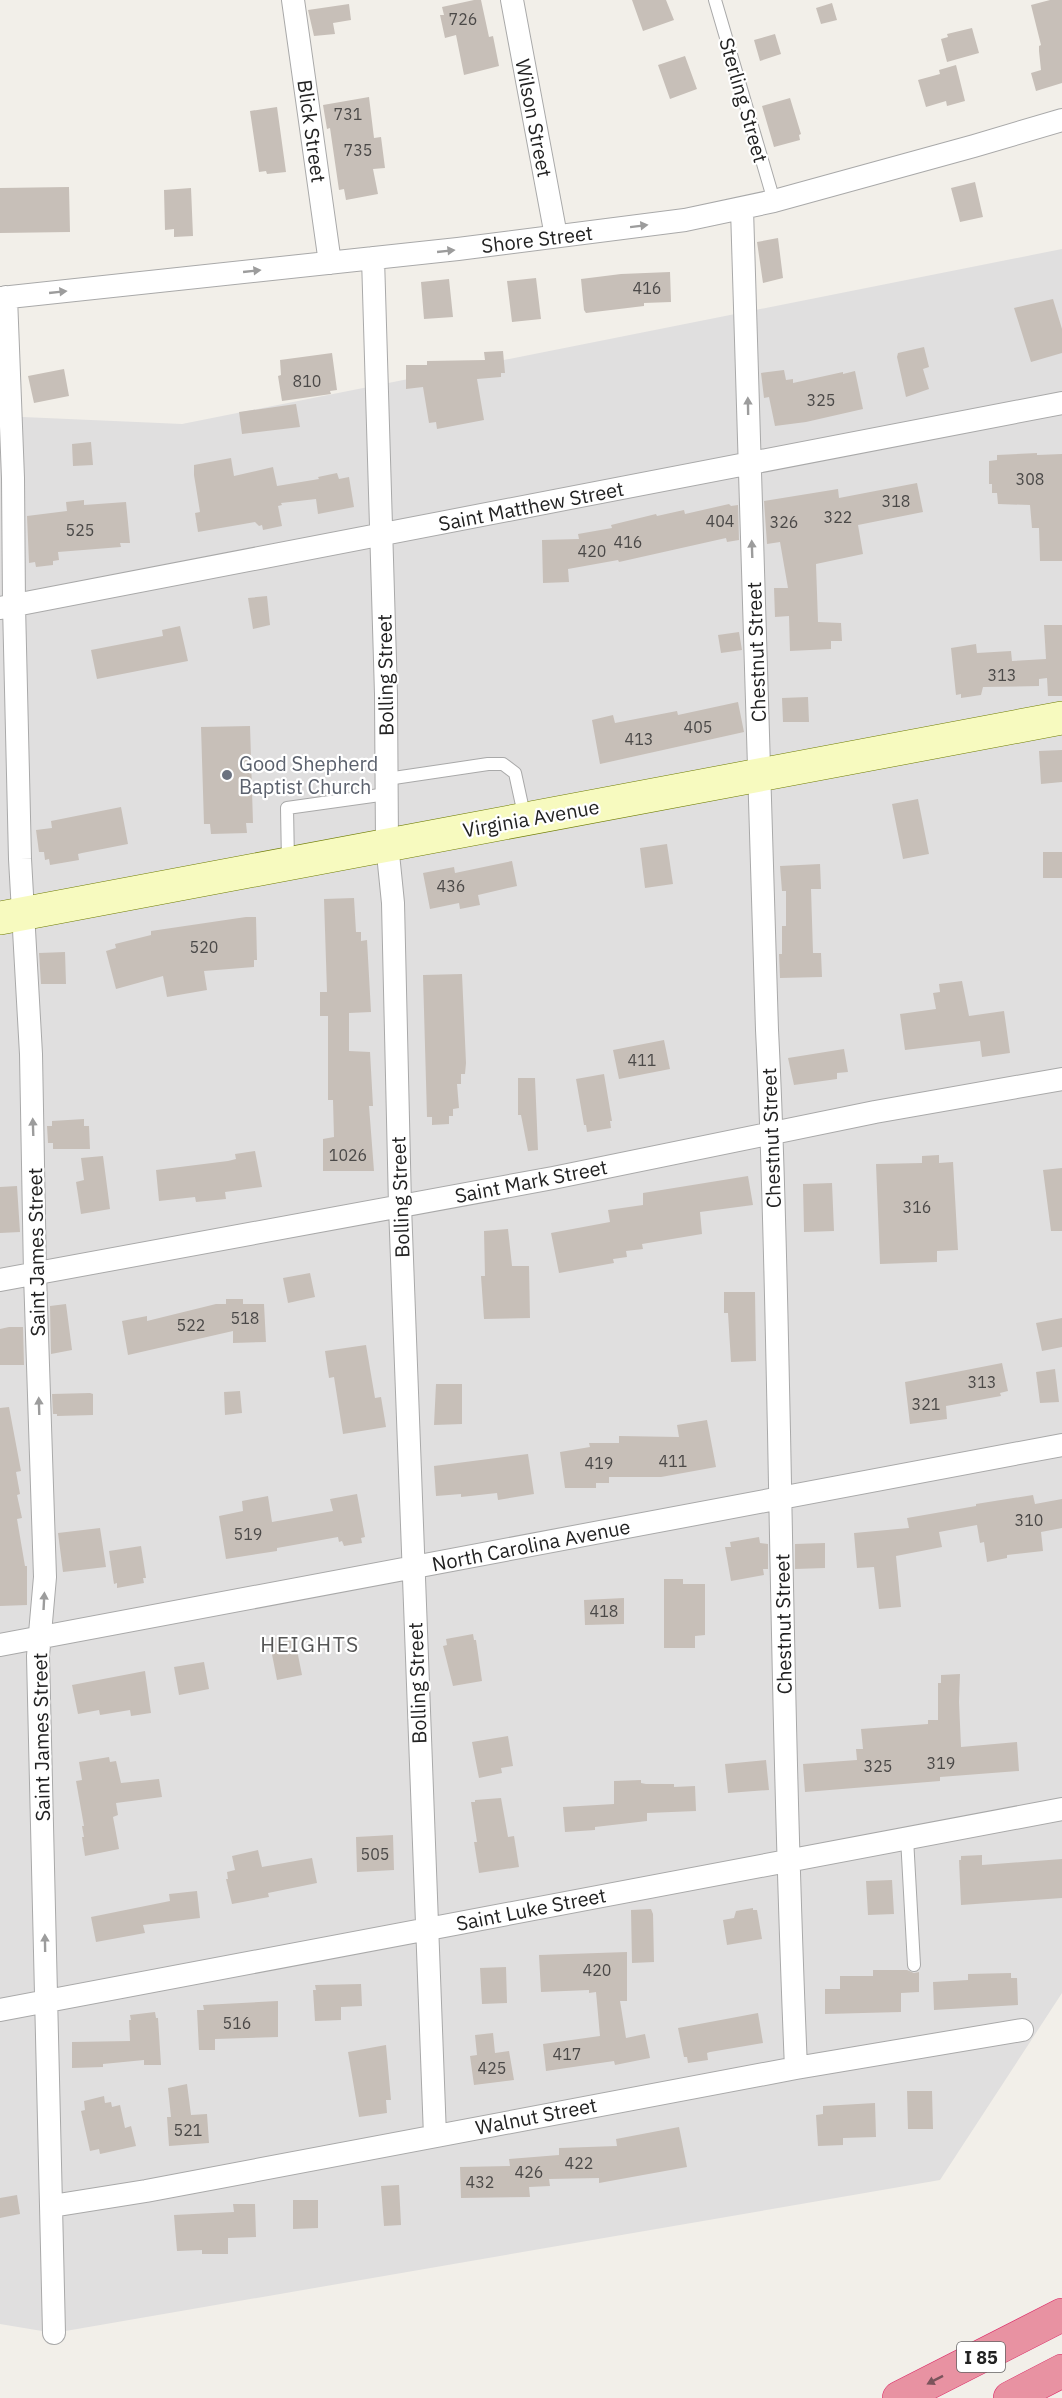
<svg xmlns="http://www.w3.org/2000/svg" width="1062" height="2398" viewBox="0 0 1062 2398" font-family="'IBM Plex Sans',sans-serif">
<rect width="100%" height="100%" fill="#f2efe9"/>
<path fill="#e0dfdf" d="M1062,249V1993L940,2180L54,2333L0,2324V416L182,424Z"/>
<path fill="#c7bfb8" d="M474,0H481L489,37L493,36L499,66L464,75L456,35L445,38L440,15H444L442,7Z
M632,0H666L674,20L643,31Z
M1050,0H1062V83L1036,91L1031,73L1041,70L1039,51V46L1041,45L1031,5Z
M832,3L837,20L821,24L816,8Z
M349,4L351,20L333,23L335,34L314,36L308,10Z
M972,28L979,53L947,62L941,39L948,37L947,34Z
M775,34L781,54L760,61L754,40Z
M685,56L697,89L670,99L658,65Z
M956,65L965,101L947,106L946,101L926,107L918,80L940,74L939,70Z
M369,97L374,138L381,137L385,168L373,169L378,194L346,200L344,189L339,190L330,128L327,129L323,105Z
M790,98L801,134L799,135L800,140L774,147L762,106Z
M277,107L286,172L267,174L266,171L259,172L250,111Z
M975,182L983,217L960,222L951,188Z
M69,187L70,232L0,233V188Z
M191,188L193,236L174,237V229L165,230L164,190Z
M778,238L783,278L763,283L757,242Z
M670,272L671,302L644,303V306L586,313L584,310L581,279L621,274Z
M536,278L541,319L512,322L507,281Z
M449,279L453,317L424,319L421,282Z
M1053,299L1062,329V353L1031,362L1014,308Z
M924,347L929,367L923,369L929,389L906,397L897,357L898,353Z
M503,351L505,373H501V377L477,379L484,420L437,429L436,422L429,423L423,387L406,389V365H427V361L485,360L484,352Z
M332,353L337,390L330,391L331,394L282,401L278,376L281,375L280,360Z
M64,369L69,396L34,403L28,376Z
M784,370L786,380L793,379V383L843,372V374L855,371L863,409L806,422L775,426L769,397L764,398L761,373Z
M296,404L300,427L242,434L239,412Z
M91,442L93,465L73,466L72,444Z
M1037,453V455L1062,454V561H1040L1039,528H1032L1030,505L998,504L997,493H992V484H989V461L997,460V455Z
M231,458L234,476L273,467L277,486L319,479L318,477L337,473L339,479L349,477L354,507L318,514L316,499L281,503L282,505L278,506L282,526L263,530L262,525L259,526L255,522L198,532L195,513L200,512L194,475V465Z
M917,483L923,512L858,525L863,554L816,564L818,622L841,623L842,641H831V649L790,651L789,616L775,617L774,588H788L780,542L767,544L764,501L838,489L839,498Z
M84,500V505L126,502L130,543H120L121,547L58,552L59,560L53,561V565L36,567L35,562L29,563L27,516L67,511L66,502Z
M729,504L731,506L738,505L739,540L727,542L726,538L619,562L618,560L568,569L569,582L543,583L542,540L579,539L578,534L612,528L611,525L656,514L657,516L684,510L685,514Z
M267,596L270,625L253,629L248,598Z
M1044,625H1062V696H1048L1047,678L1039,679V686L983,687L981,695L961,698V694L956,695L951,648L976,644L977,653L1011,651L1012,661L1046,659Z
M180,626L188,661L97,679L91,650L163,636L162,630Z
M739,632L742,650L721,653L718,635Z
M808,697L809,722H783L782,698Z
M738,702L744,732L600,764L592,720L613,715L615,723L677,711L678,715Z
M250,726L253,823H246L247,833L211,834L210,824H204L201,727Z
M1062,750V782L1041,784L1039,751Z
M918,799L929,854L903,859L892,804Z
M121,807L128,844L82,853L78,854L79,860L50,865L49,859L45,860L44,852H39L36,830L52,828L51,821Z
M667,844L673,884L645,888L640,848Z
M1043,852H1062V878H1043Z
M512,861L517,886L478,895L480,905L460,909L459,903L430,909L423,873L454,867L455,873Z
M820,864L821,889H811L813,953H821L822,977L780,978L779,954H782V926H786V891H782L780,866Z
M354,898L356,932H361V941L367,940L371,1012L349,1013V1051L370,1052L373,1106H369L374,1171H323V1139L334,1137L333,1100H328V1016H320V992H327L324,899Z
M246,917H256L257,960H254V967L204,971L207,990L167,997L163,976L116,989L106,951L116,948L115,944L151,935V931Z
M65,952L66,984H41L39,953Z
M462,974L466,1063L465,1074H461V1084H457L459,1108L453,1109V1116H449V1124L432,1125V1117H427L423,975Z
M962,981L969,1016L1004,1011L1010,1053L982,1057L980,1041L905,1050L900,1014L936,1009L933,993L940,992L939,984Z
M664,1040L670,1069L619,1079L613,1050Z
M844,1049L848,1072L837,1073V1079L794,1085L788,1058Z
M604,1074L612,1121H610L611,1128L587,1132L586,1125H584L576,1079Z
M518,1078H535L538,1150L528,1151L521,1115H518Z
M84,1119V1126H89L90,1149H53V1143H48L47,1126H52V1121Z
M255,1151L262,1187L225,1192L226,1199L196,1202L195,1197L159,1201L156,1170L228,1161L236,1159L235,1154Z
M939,1155V1163L953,1162L958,1250L937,1251V1262L880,1264L876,1164L922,1163V1156Z
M103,1156L110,1209L81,1214L76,1182L84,1180L81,1158Z
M1062,1168V1231H1051L1043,1170Z
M748,1176L753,1205L700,1212L702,1234L642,1244L643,1249L626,1251L627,1257L613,1259L614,1263L559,1273L551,1233L610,1222L608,1210L643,1205V1193Z
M832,1183L834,1231L804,1232L803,1184Z
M17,1186L20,1232L0,1233V1187Z
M508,1229L512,1266H529L530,1318L484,1319L481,1276H485L484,1231Z
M310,1273L315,1297L288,1303L283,1278Z
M724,1292H755L756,1361L731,1362L728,1313H724Z
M226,1299H243V1304H264L266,1342L233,1343V1331L128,1355L122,1321L147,1316V1321L216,1304H226Z
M66,1304L72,1350L51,1354L50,1306Z
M1062,1318V1347L1042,1351L1036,1323Z
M9,1327H23L24,1365H0V1329Z
M366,1345L375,1398L381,1397L386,1427L343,1434L334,1377L329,1378L325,1351Z
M1002,1363L1008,1391L1000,1393L1001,1396L946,1406L947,1419L910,1424L905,1382Z
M1055,1369L1059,1402L1040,1403L1036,1372Z
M436,1384H462V1424L434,1425Z
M240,1391L242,1413L225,1415L224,1392Z
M90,1393L93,1394V1415L57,1416V1414H53L52,1394Z
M9,1407L21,1471L16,1472L20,1494L17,1495L22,1518L17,1519L25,1566H27V1605L0,1606V1408Z
M707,1420L716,1467L661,1477H609V1483H596V1488H565L560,1452L590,1447L589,1443H619V1436L679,1437L677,1425Z
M528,1454L534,1494L498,1500L497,1493L461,1497V1494L436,1496L434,1466Z
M357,1494L365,1537L361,1538L362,1543L344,1546L342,1541L339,1542L338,1537L277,1548V1551L226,1559L219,1516L243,1511L242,1501L268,1496L272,1522L333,1511L330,1499Z
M1033,1495L1035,1504L1062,1499V1528L1041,1532L1043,1551L1007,1555V1558L987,1562L984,1542L980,1543L977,1525L939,1532L942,1547L896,1556L901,1607L879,1609L874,1567L857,1568L854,1533L909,1528L907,1518L976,1506V1504Z
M100,1528L106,1567L63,1572L58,1533Z
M759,1537L760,1543L768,1544V1569H763L764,1575L731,1581L725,1547H731L730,1542Z
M825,1543V1568L795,1569V1544Z
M141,1546L146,1578H143L144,1583L117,1588V1583L114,1584L109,1551Z
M664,1579H683V1584H705V1635L695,1636V1648H664Z
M624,1598V1624L585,1625L584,1600Z
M473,1634L474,1640H476L482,1681L453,1686L443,1646L447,1645L446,1639Z
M294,1635L302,1675L277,1680L269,1639Z
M204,1662L209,1689L179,1695L174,1667Z
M145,1671L151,1713L131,1716L130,1710L100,1715L99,1710L78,1714L72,1685Z
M960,1674L959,1702L961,1747L1017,1742L1019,1771L940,1777V1781L805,1792L803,1764L857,1760L856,1749H863L861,1729L928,1724V1720H938V1683H941V1675Z
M508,1736L513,1766L501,1768L502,1773L479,1778L472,1742Z
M109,1757L110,1762L116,1761L121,1783L159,1779L162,1797L116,1803L118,1815L113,1817L119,1849L85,1856L82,1837H84L82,1826H84L76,1781L82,1780L79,1762Z
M766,1760L769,1790L728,1793L725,1764Z
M641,1780V1783L646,1784H674V1787L695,1786L696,1811L647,1813V1821L595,1827V1830L565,1832L563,1807L614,1804V1781Z
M501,1798L508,1837L514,1836L519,1867L479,1873L474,1842H477L471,1802H475V1800Z
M393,1835L394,1870L357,1872L356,1837Z
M258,1850L262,1867L312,1858L317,1883L268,1893L269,1897L232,1904L226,1879H228L227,1872L235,1870L232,1856Z
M982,1855V1865L1062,1859V1898L961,1905L959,1860H961V1856Z
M892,1880L894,1914L868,1915L866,1881Z
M197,1891L200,1918L143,1925L145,1933L96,1942L91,1917L170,1901L169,1894Z
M753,1908V1910H757L762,1939L727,1945L723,1920L734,1918L736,1911Z
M651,1909L653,1914L654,1962L632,1963L631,1910Z
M627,1952V2001H620L626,2038L645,2034L650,2058L615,2065L614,2061L546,2071L543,2044L600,2036L596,1992L589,1993V1990L541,1992L539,1955Z
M506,1967L507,2003L482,2004L480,1968Z
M873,1970H907L914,1973L919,1972V1992L901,1993V2012L825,2014V1989H840V1976H873Z
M1011,1973V1978H1017L1018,2005L934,2010L933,1982L968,1980V1974Z
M361,1984L362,2006L341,2007V2020L315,2021L313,1990H316L315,1985Z
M278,2001V2037L215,2039V2050H199L197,2010H204L203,2005Z
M155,2012L156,2018H158L161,2065H144V2060L103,2064V2067L72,2068V2042L130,2041L129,2020H131L130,2015Z
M758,2013L763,2043L710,2052L707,2053L708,2060L688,2063L687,2057H684L678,2028Z
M493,2033L495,2053L509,2051L514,2080L474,2085L470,2056L477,2055L475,2035Z
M386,2045L391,2100H386L387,2113L359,2117L348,2052Z
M187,2084L191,2115L207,2114L209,2143L169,2146L167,2117H171L168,2088Z
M907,2091H932L933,2129H908Z
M104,2096L105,2103L111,2102L112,2107L120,2105L125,2128L131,2126L136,2146L100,2154L99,2149L90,2151L81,2111L85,2110L84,2101Z
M875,2103L876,2137L843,2138V2145L818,2146L816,2115L823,2114V2106Z
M679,2127L687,2167L599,2183V2178L549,2179L550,2186L529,2187L530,2197L461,2198L460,2167L510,2166L509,2159L559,2155V2148L617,2146L616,2139Z
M399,2185L401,2225L384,2226L381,2186Z
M17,2195L20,2214L0,2218V2198Z
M293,2200H318V2228L293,2229Z
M233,2204H255L256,2237L228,2238V2254H202V2250L177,2251L174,2215L234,2212Z"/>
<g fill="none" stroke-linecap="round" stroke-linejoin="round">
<defs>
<path id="lane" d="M715,0L774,201
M387,779L488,764H503L515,773L525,819
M288,862L287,808L387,794
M907,1838L914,1965"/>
<path id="street" d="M293,0L330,263
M512,0L556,236
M742,209L767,1030C774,1164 776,1298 779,1432C783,1644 787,1856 796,2068
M373,258L386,694L387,844L393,903L400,1206L435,2136
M6,297L13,478L14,605L20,859L31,1054L35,1274L45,1577L38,1656L54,2333
M0,298L458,249L685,220L774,201L974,146L1062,120
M0,608L1062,403
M0,1280L553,1178L875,1112L1062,1079
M0,1645L1062,1445
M0,2010L1062,1809
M52,2206L146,2191L796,2068L1022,2030"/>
<path id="secondary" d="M0,918L1062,718"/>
<path id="highway" d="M899,2398L1062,2315
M1010,2398L1062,2371"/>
</defs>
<use href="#lane" stroke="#a9a9a9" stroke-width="14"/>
<use href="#street" stroke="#a9a9a9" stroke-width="24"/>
<use href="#secondary" stroke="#707d05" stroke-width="34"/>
<use href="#highway" stroke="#dc2a67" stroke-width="34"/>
<use href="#lane" stroke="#fff" stroke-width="12"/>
<use href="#street" stroke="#fff" stroke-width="22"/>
<use href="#secondary" stroke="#f7fabf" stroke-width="33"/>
<use href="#highway" stroke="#e892a2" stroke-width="33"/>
</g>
<defs><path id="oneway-solid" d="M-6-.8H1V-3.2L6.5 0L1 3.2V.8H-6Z" transform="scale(1.5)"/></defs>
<g fill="#9c9c9c">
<use href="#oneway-solid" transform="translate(639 226) rotate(-7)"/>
<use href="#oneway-solid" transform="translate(446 251) rotate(-6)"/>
<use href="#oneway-solid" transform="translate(252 271) rotate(-6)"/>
<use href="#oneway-solid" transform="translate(58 292) rotate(-6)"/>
<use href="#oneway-solid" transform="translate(748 406) rotate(-91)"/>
<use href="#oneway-solid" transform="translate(752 549) rotate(-92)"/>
<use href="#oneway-solid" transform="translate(33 1127) rotate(-92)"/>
<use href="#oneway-solid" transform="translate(39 1406) rotate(-92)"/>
<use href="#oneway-solid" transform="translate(44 1601) rotate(-87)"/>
<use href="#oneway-solid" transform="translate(45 1943) rotate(-91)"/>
</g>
<use fill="#7b545c" href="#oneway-solid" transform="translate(935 2380) rotate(153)"/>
<circle fill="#6b7280" stroke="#fff" stroke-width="2" cx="227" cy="775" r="6"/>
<g text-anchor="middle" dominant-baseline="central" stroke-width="4.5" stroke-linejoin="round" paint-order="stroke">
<g font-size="16" fill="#4b4948">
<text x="463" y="19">726</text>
<text x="348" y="114">731</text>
<text x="358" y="150">735</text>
<text x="647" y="288">416</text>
<text x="307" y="381">810</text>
<text x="821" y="400">325</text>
<text x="1030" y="479">308</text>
<text x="896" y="501">318</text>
<text x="838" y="517">322</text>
<text x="720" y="521">404</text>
<text x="784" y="522">326</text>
<text x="80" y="530">525</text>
<text x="628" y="542">416</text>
<text x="592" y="551">420</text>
<text x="1002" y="675">313</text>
<text x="698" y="727">405</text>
<text x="639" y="739">413</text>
<text x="451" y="886">436</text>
<text x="204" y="947">520</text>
<text x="642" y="1060">411</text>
<text x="348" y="1155">1026</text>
<text x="917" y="1207">316</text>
<text x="245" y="1318">518</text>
<text x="191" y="1325">522</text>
<text x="982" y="1382">313</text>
<text x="926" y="1404">321</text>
<text x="673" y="1461">411</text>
<text x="599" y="1463">419</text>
<text x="1029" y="1520">310</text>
<text x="248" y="1534">519</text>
<text x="604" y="1611">418</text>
<text x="941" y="1763">319</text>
<text x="878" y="1766">325</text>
<text x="375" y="1854">505</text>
<text x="597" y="1970">420</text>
<text x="237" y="2023">516</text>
<text x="567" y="2054">417</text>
<text x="492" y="2068">425</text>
<text x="188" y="2130">521</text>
<text x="579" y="2163">422</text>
<text x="529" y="2172">426</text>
<text x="480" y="2182">432</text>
</g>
<rect fill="#fff" stroke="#646464" stroke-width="1.5" x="957" y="2342" width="48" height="30" rx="4.5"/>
<g font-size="18" font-weight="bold" fill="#222">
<text x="981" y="2357">I 85</text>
</g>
<g font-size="20" fill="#222" stroke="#fff">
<text transform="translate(744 100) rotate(74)">Sterling Street</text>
<text transform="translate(534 118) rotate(79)">Wilson Street</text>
<text transform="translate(312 131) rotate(82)">Blick Street</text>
<text transform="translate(537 239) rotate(-7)">Shore Street</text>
<text transform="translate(531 506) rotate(-11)">Saint Matthew Street</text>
<text transform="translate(756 652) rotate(-92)">Chestnut Street</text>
<text transform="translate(385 675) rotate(-91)">Bolling Street</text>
<text transform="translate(531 818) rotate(-10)">Virginia Avenue</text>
<text transform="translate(771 1138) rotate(-92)">Chestnut Street</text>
<text transform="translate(531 1181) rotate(-11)">Saint Mark Street</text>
<text transform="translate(400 1197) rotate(-92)">Bolling Street</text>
<text transform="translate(36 1252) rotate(-91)">Saint James Street</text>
<text transform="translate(531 1545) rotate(-11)">North Carolina Avenue</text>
<text transform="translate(783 1624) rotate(-91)">Chestnut Street</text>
<text transform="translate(417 1683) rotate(-92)">Bolling Street</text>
<text transform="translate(41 1737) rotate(-91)">Saint James Street</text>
<text transform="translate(531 1909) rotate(-11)">Saint Luke Street</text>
<text transform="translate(536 2116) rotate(-11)">Walnut Street</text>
</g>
<g font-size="20" fill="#5b616d" stroke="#fff" text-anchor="start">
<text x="239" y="763">Good Shepherd<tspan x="239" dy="23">Baptist Church</tspan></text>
</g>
<g font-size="21" letter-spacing="1.5" fill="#555" stroke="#fff">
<text x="310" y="1644">HEIGHTS</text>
</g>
</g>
</svg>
